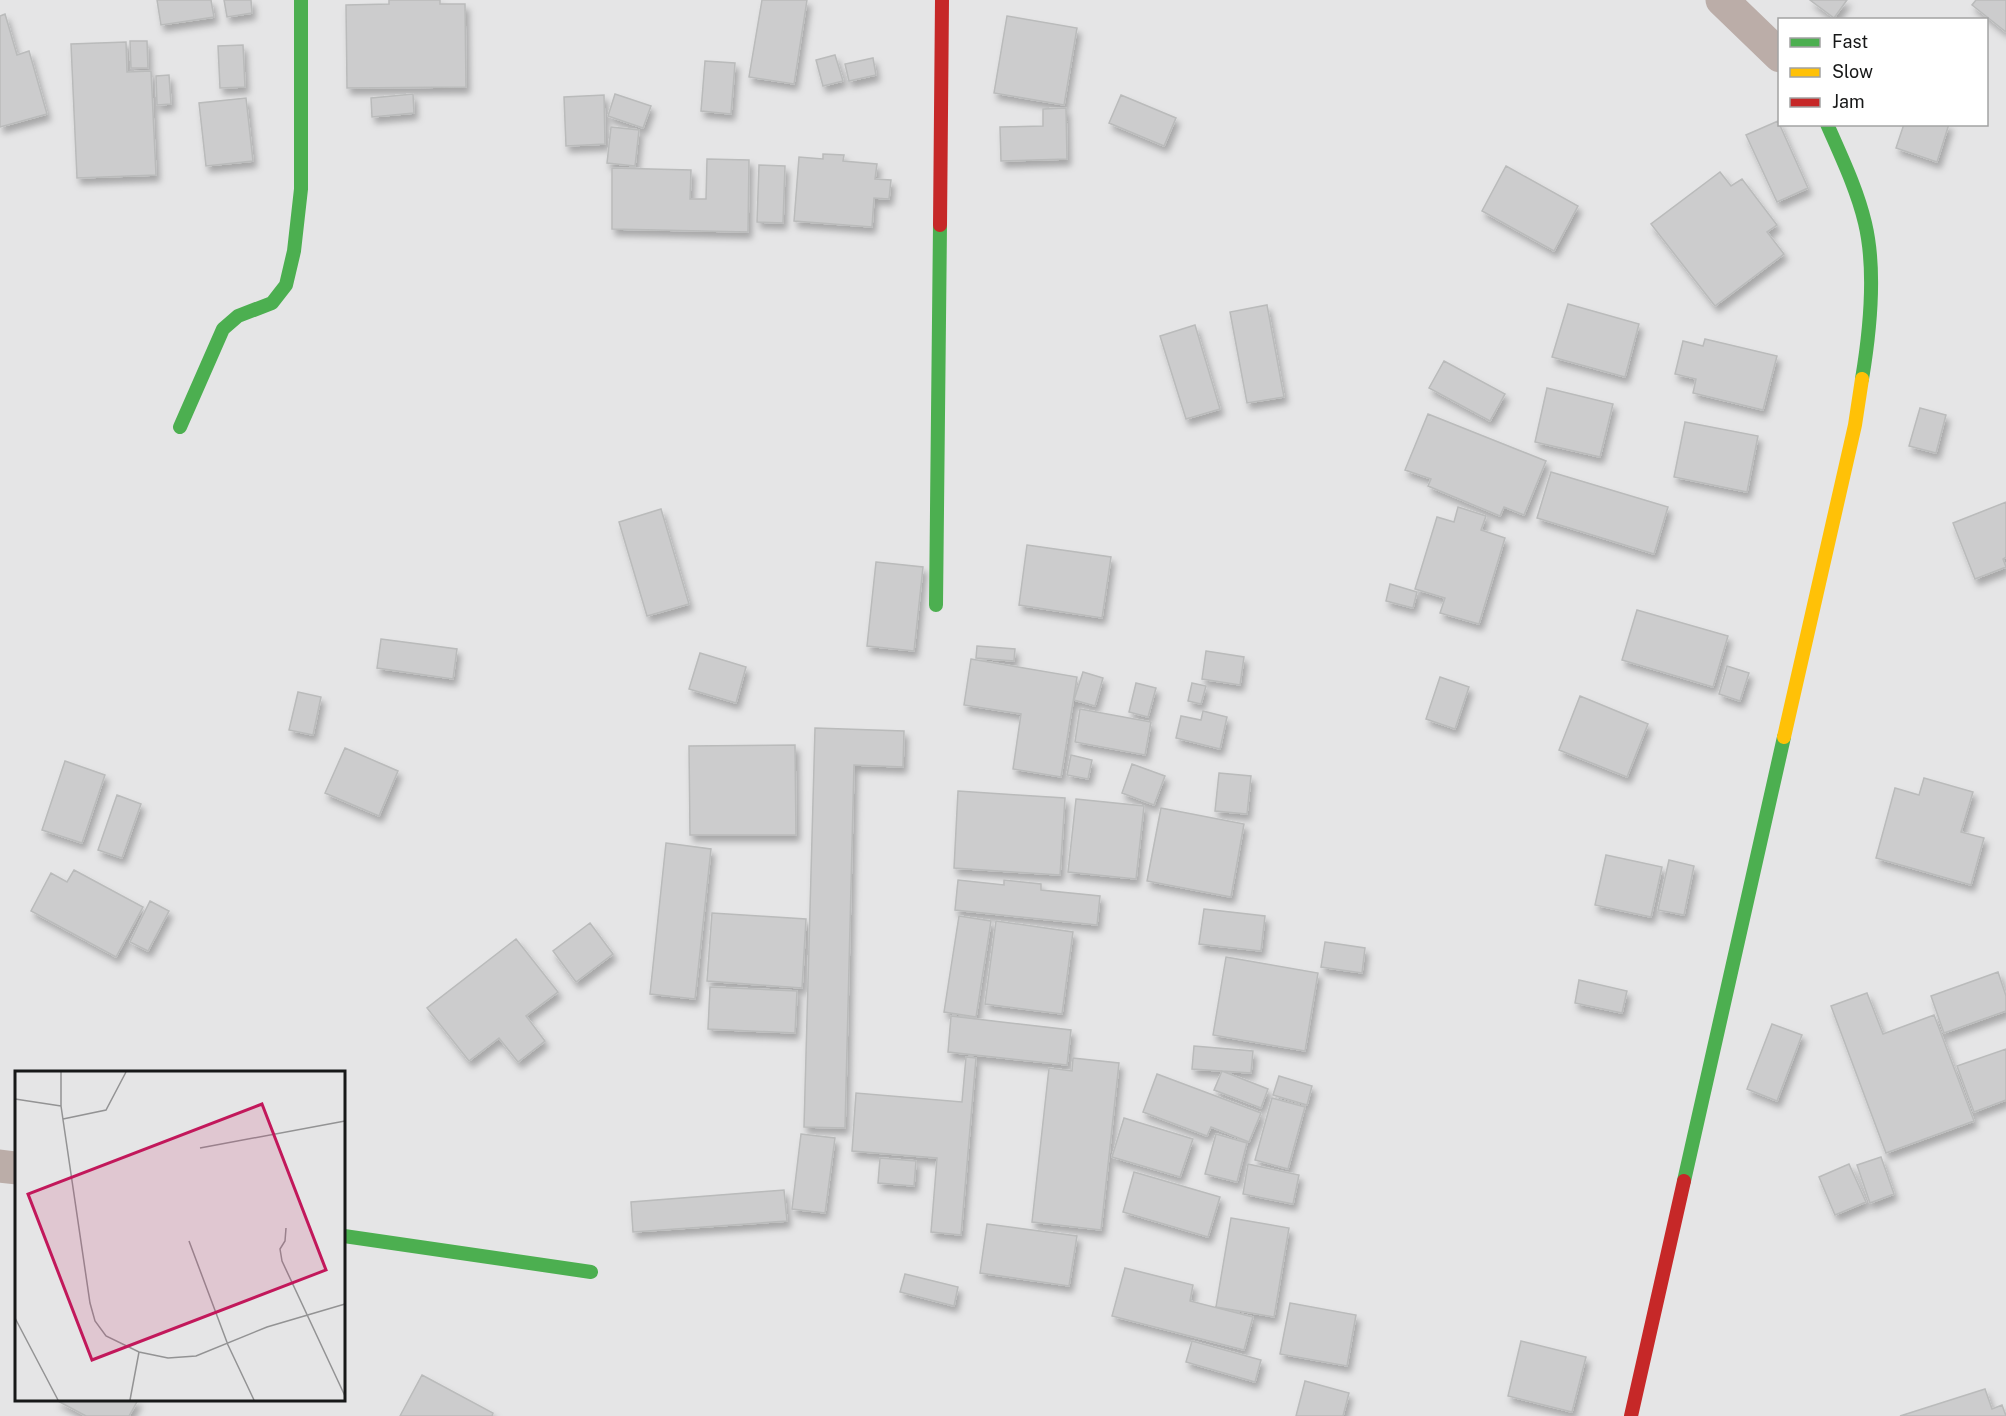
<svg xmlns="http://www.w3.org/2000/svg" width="2006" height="1416" viewBox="0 0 2006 1416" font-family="'Public Sans',sans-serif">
<defs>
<filter id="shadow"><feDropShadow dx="3.5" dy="6" stdDeviation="3" flood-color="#0004"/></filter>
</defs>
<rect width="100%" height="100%" fill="#e5e5e6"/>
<path fill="#cccccd" stroke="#babbbb" stroke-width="1.5" filter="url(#shadow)" d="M157,0H211L214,17L161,25Z
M224,0H251L252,13L227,17Z
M389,0H440V4H465L466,87L347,88L346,5L389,4Z
M762,0H807L794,84L749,77Z
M1810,0H1847L1834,18Z
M1976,0H2006V32L1972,5Z
M5,14L17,55L29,51L47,114L0,127V16Z
M1007,16L1077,28L1064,105L994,93Z
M130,41H147L148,68H131Z
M126,42L127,72L151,71L156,175L77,178L71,44Z
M243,45L245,87L220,88L218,46Z
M835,55L843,81L823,86L816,60Z
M873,58L876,75L849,81L845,64Z
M705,61L735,63L731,114L701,111Z
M169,75L171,104L157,105L156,76Z
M413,94L414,113L372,117L371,98Z
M615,94L651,106L643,128L608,116Z
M604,95L605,144L566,146L564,97Z
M1121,95L1176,118L1164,146L1109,123Z
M246,98L253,161L206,166L199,103Z
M1066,108L1067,159L1001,161L1000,127L1043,126V109Z
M1778,121L1808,188L1777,202L1746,135Z
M1904,124H1949L1937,162L1896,148Z
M611,127L639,130L635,166L607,163Z
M823,154L844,155L843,161L877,164L875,179L891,180L889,199L874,198L872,227L794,221L799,157L823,159Z
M707,159L749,160L748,232L612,229V168L691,170L690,199H706Z
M759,165L785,166L783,223L757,222Z
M1506,166L1578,206L1554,251L1482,211Z
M1720,172L1731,186L1742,179L1777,225L1767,232L1784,254L1715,306L1651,224Z
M1568,304L1639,324L1625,377L1552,357Z
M1267,305L1284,397L1247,403L1230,312Z
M1195,325L1220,409L1186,419L1160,336Z
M1705,339L1777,356L1763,410L1693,393L1696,379L1675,374L1683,341L1703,346Z
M1444,361L1505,394L1490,421L1429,388Z
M1547,388L1613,404L1600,457L1535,442Z
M1920,408L1946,415L1936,453L1909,446Z
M1428,414L1546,461L1524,515L1504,507L1500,516L1428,486L1431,479L1405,470Z
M1685,422L1758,436L1747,492L1674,477Z
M1551,472L1668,507L1654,554L1537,518Z
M2006,502V557L2003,559L2006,567L1975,579L1953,523Z
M1458,507L1486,516L1481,530L1505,538L1479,624L1440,613L1445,598L1415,589L1437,517L1454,522Z
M661,509L689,604L647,616L619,522Z
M1027,545L1111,557L1102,618L1019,605Z
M876,562L923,567L914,651L867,646Z
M1390,584L1417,592L1413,608L1386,601Z
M1637,610L1728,636L1713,687L1622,660Z
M381,639L457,649L453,679L377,668Z
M977,646L1015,649L1014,661L976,658Z
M1206,651L1244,657L1240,685L1202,679Z
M700,653L746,667L736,703L689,689Z
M971,659L1077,677L1061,777L1013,769L1021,714L964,705Z
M1727,666L1749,673L1740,701L1719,694Z
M1083,672L1103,678L1095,706L1074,700Z
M1440,677L1469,687L1455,729L1426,719Z
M1136,683L1156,688L1148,717L1129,712Z
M1192,683L1206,686L1201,704L1188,701Z
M298,692L321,697L313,735L289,730Z
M1580,696L1648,724L1627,777L1559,750Z
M1080,709L1151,722L1145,755L1075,742Z
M1203,711L1227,717L1220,749L1176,738L1181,716L1201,720Z
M815,728L904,731L903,767L854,765L845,1128L804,1127Z
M795,745L796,835H690L689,746Z
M345,748L398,771L379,816L325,793Z
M1071,755L1092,760L1088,779L1067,775Z
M65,761L105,775L82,843L42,830Z
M1132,764L1165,776L1154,805L1122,793Z
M1219,773L1251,776L1247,814L1215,811Z
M1924,778L1973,792L1961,832L1984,838L1971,885L1876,858L1895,788L1919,795Z
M958,791L1065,798L1060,875L954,868Z
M117,795L141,804L122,858L98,850Z
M1076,799L1144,806L1136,879L1068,872Z
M1161,808L1244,824L1231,897L1147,881Z
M666,843L711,849L695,999L650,994Z
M1606,855L1662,867L1651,917L1595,905Z
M1669,860L1694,866L1684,915L1658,910Z
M74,870L143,907L116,957L31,911L51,873L67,882Z
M958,880L1004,885V880L1041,884V890L1100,896L1097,925L955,910Z
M150,901L169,911L148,951L130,942Z
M1204,909L1265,916L1261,951L1199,944Z
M712,913L806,919L802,988L707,981Z
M959,916L991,921L976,1017L944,1012Z
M996,921L1073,932L1062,1014L985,1004Z
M590,923L613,954L576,982L553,951Z
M516,939L558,992L526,1016L545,1041L518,1062L499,1038L469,1061L427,1008Z
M1325,942L1365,948L1362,973L1321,967Z
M1226,957L1318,973L1305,1051L1213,1035Z
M1998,972L2006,996V1011L1944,1033L1931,996Z
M1579,980L1627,991L1622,1013L1575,1003Z
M710,987L797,991L795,1033L708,1029Z
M1867,993L1883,1034L1934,1015L1974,1121L1886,1153L1831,1006Z
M951,1016L1071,1030L1067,1065L948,1052Z
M1772,1024L1802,1035L1777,1101L1747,1089Z
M1194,1046L1253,1051L1251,1073L1192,1069Z
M2006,1049V1100L1974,1112L1957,1066Z
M966,1057L976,1058L961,1235L931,1232L937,1158L852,1151L856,1093L962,1102Z
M1073,1058L1119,1063L1101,1230L1032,1222L1049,1068L1072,1071Z
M1222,1071L1268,1089L1261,1108L1214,1090Z
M1157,1074L1261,1113L1249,1142L1211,1127L1207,1136L1143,1112Z
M1279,1076L1312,1086L1307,1105L1273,1095Z
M1272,1098L1305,1107L1288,1169L1255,1160Z
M1124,1118L1193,1139L1180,1177L1112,1157Z
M801,1134L835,1138L825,1213L792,1209Z
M1216,1134L1247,1143L1237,1182L1205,1174Z
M1881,1157L1894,1194L1870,1203L1857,1165Z
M880,1158L916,1161L914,1186L878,1183Z
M1248,1164L1299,1175L1293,1204L1243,1194Z
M1849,1164L1866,1202L1835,1215L1819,1177Z
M1134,1172L1220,1197L1208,1237L1123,1212Z
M784,1190L787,1221L633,1232L631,1202Z
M1231,1218L1289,1228L1274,1317L1216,1307Z
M987,1224L1077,1236L1069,1286L980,1273Z
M1125,1268L1193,1285L1190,1301L1253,1317L1244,1350L1112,1316Z
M905,1274L958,1287L954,1306L900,1292Z
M1290,1303L1356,1315L1347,1366L1280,1354Z
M1192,1341L1261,1360L1255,1382L1186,1362Z
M1521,1341L1586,1357L1572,1412L1508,1396Z
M422,1375L493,1413L492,1416H400Z
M1305,1381L1349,1393L1343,1416H1296Z
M1985,1389L1992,1409L2002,1405L2006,1416H1900Z
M56,1400H138L129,1416H86Z"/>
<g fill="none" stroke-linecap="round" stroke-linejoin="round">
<path stroke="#bbada8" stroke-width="33" d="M1722,0L1780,56
M0,1166L16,1168"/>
<path stroke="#4caf50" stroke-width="14" d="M1827,124C1841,156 1857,189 1865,223C1876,269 1870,331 1862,379
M180,427L223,329L238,316L272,303L286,285L294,251L301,189V0
M936,605L940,225
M1684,1181L1784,737
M344,1236L591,1272"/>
<path stroke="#ffc107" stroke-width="14" d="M1784,737L1855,425L1862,379"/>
<path stroke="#c62828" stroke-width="14" d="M940,225L942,0
M1631,1416L1684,1181"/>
</g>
<g transform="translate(15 1071)">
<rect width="330" height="330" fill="#e5e5e6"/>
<path fill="none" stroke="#939394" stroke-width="1.5" d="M46,1V35L75,232L80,250L91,265L124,281L153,287L181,285L252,256L330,233M0,28L46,35M48,48L91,39L111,1M185,77L330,50M271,157L270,170L265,178L267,190L330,325M174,170L213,274L239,329M0,247L43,329M115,329L124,281"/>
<path fill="#c2185b" fill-opacity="0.15" stroke="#c2185b" stroke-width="3" d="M247,33L311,199L77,289L13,123Z"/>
<rect width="330" height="330" fill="none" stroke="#171818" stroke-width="3"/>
</g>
<rect x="1778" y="18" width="210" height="108" fill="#ffffff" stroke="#a2a3a3" stroke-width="1.5"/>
<rect x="1790" y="38" width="30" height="9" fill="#4caf50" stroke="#a2a3a3" stroke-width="1.5"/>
<text x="1832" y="48" font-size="18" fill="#171818">Fast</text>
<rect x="1790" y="68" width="30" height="9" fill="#ffc107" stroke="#a2a3a3" stroke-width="1.5"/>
<text x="1832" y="78" font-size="18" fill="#171818">Slow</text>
<rect x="1790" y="98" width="30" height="9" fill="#c62828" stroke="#a2a3a3" stroke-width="1.5"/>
<text x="1832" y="108" font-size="18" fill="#171818">Jam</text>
</svg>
